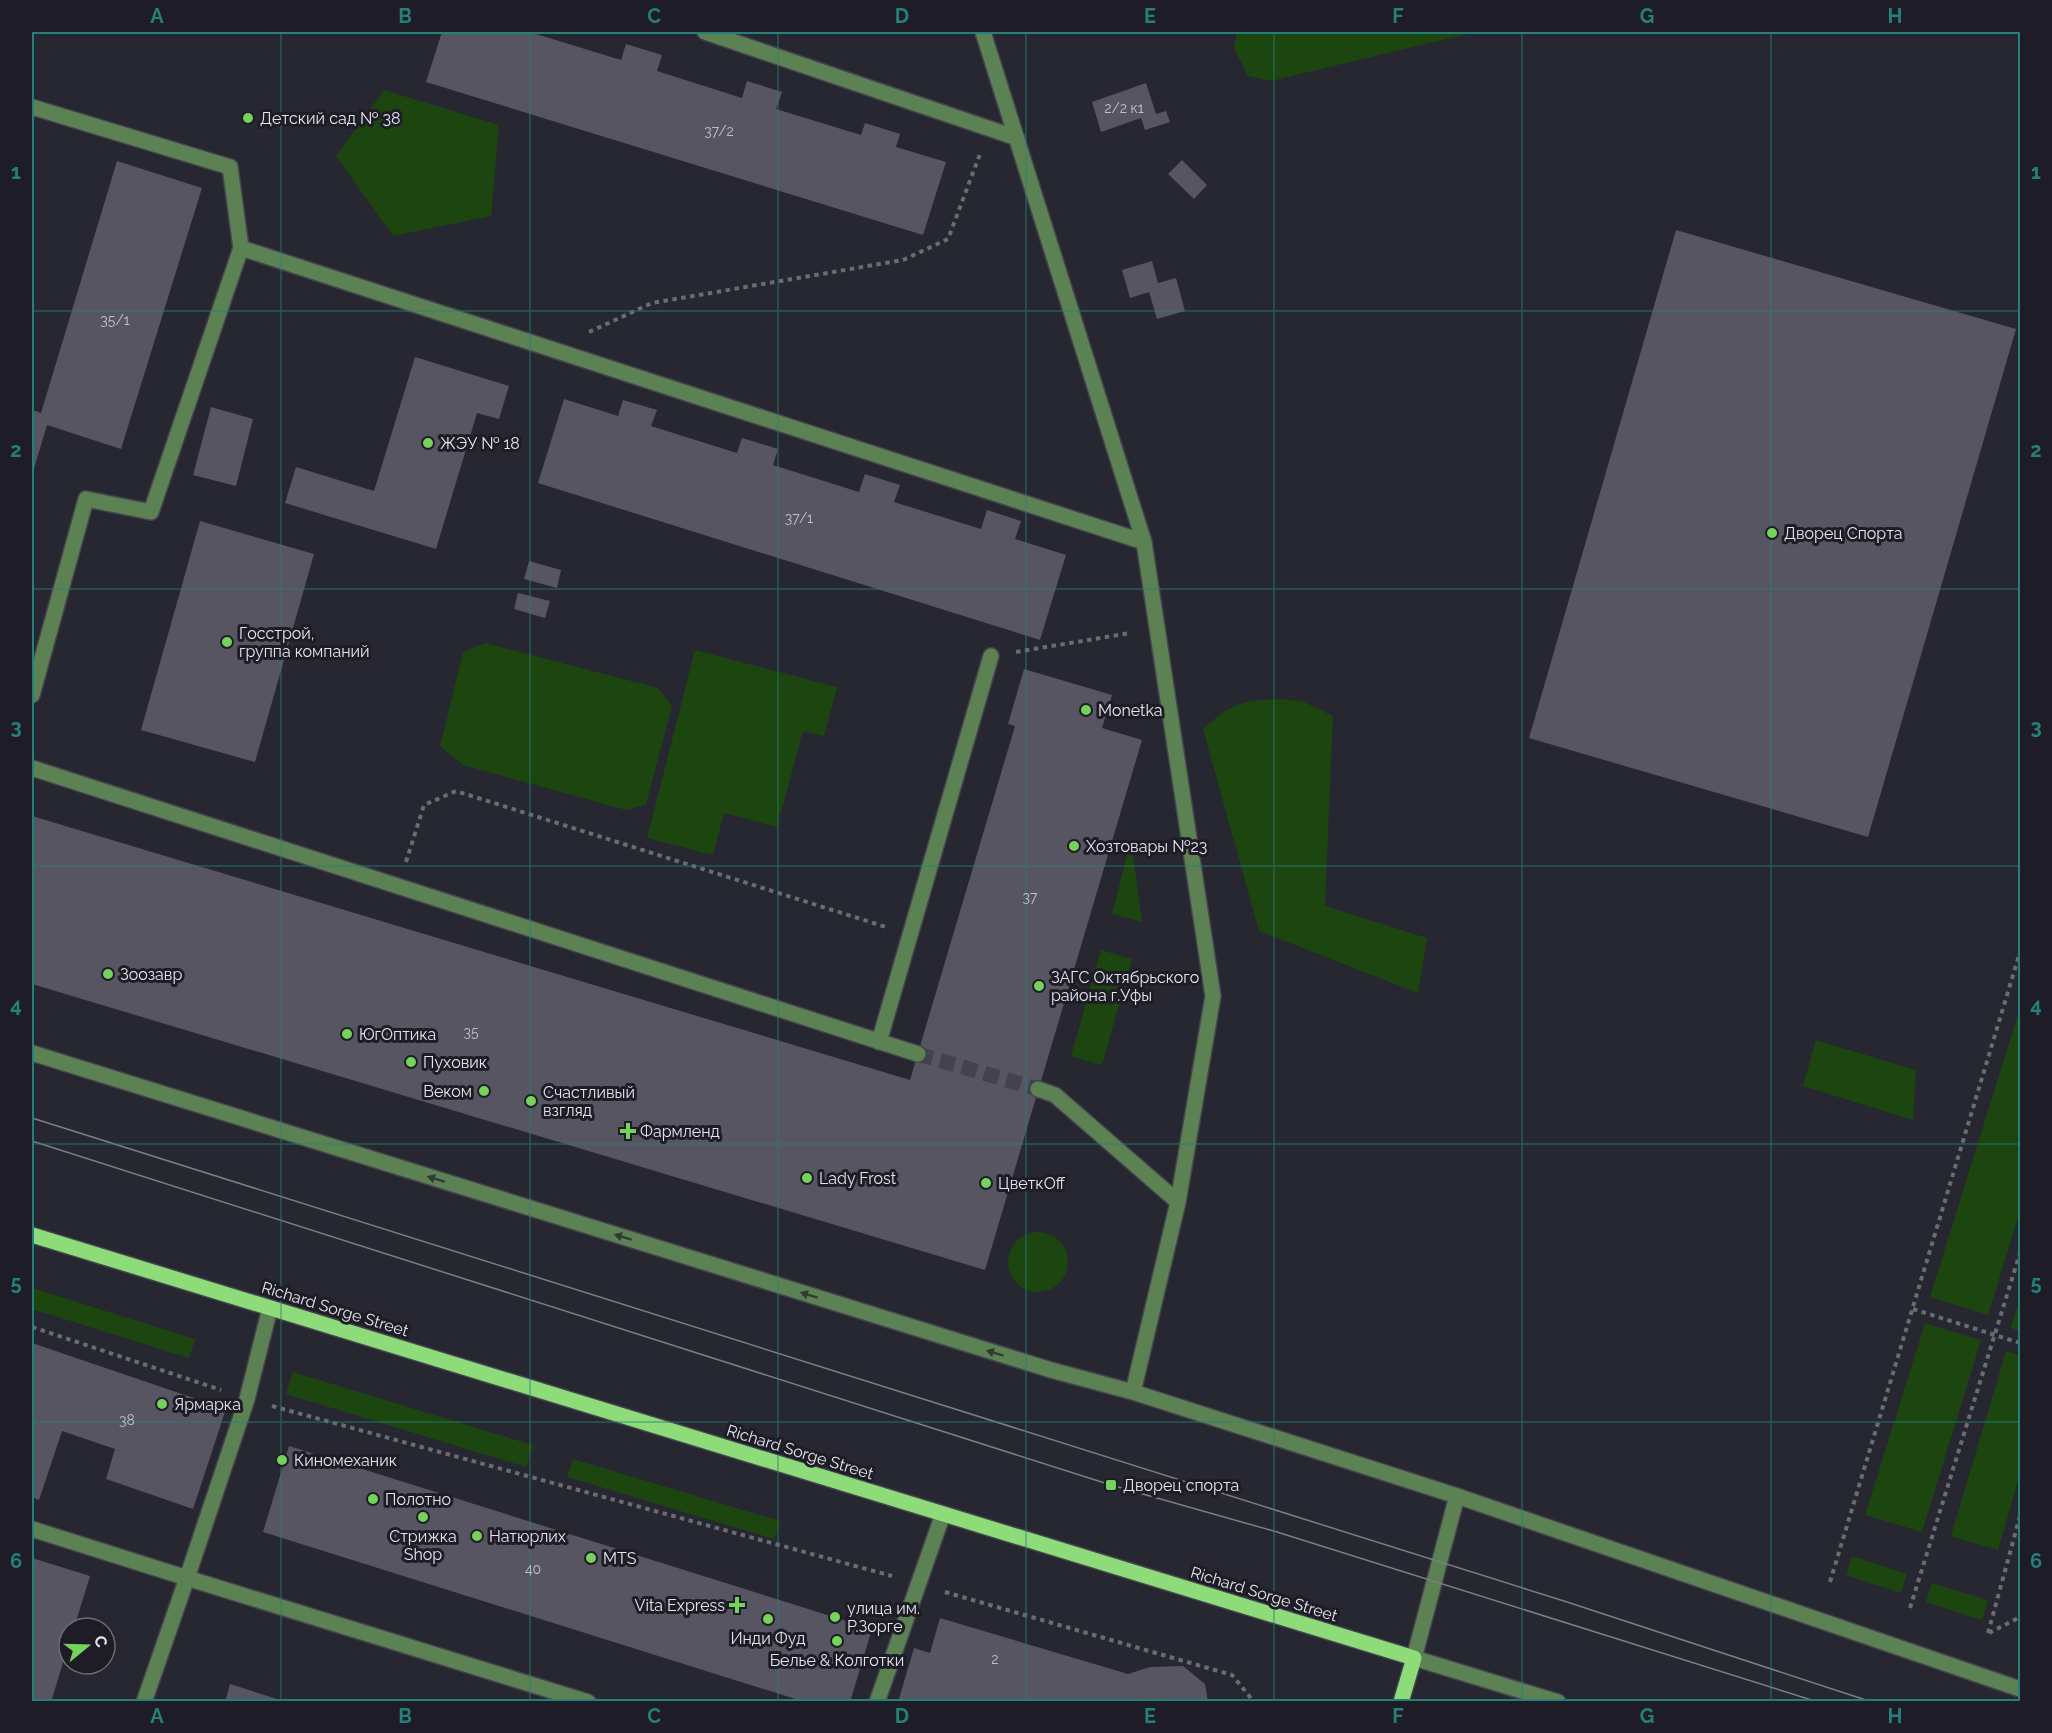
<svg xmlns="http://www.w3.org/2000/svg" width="2052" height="1733" viewBox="0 0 2052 1733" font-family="Raleway,sans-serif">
<rect width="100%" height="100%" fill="#272731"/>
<path fill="#1c4510" d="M1237,32H1475L1271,81L1248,76L1234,48Z
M384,90L499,125L491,216L393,236L336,156Z
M485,643L658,688L672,706L646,805L626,810L463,765L440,746L463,652Z
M695,650L837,687L824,736L803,731L777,827L724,813L713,855L647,838Z
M1281,699L1304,702L1333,716L1325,906L1427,938L1418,993L1259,931L1203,729C1232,703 1242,700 1281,699Z
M1131,840L1142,922L1112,914Z
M1101,950L1132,959L1102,1065L1071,1056Z
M2020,1008V1211L1988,1315L1930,1297Z
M1816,1040L1916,1070L1913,1120L1803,1086Z
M1008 1262a30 30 0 1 1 60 0a30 30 0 1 1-60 0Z
M32,1288L195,1339L189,1358L32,1309Z
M2020,1297V1331L2011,1328Z
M1925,1323L1981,1340L1922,1532L1865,1515Z
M2006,1351L2020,1355V1474L1998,1550L1951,1536Z
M293,1372L533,1445L526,1467L286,1394Z
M573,1459L780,1521L774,1539L567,1477Z
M1852,1556L1907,1574L1901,1593L1846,1575Z
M1932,1583L1988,1600L1982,1620L1926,1602Z"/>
<path fill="#565561" d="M442,32H537L536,34L621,60L626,44L662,55L657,71L742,98L747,81L782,92L776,109L861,135L865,123L900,134L896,147L946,162L923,235L426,82Z
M1146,83L1156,114L1166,111L1170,122L1145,130L1141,118L1101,132L1092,102Z
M1182,160L1207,185L1194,199L1168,174Z
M117,161L202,188L121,449L47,425L32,475V410L41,413Z
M1676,230L2016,329L1868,837L1529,738Z
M1152,261L1158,283L1176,278L1185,311L1157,319L1149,292L1130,298L1122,270Z
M415,357L509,386L499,419L477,413L436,549L285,503L296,467L374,491Z
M564,399L618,416L623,400L657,410L651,426L737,453L742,438L762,444L778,449L773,465L859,492L865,474L900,485L894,502L981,529L987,510L1021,521L1015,539L1066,555L1040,640L538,483Z
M211,407L253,419L236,486L193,475Z
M200,521L314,554L255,762L141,730Z
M529,561L561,570L557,588L524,579Z
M518,593L550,601L545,618L514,609Z
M1024,669L1112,695L1102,728L1142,740L985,1270L32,984V816L910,1080L1015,726L1008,724Z
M32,1343L226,1409L193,1509L106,1479L115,1449L62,1431L39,1500L32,1497Z
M289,1446L872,1629L850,1702H805L263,1532Z
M32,1558L90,1576L74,1628H69V1643L51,1702H32Z
M940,1618L1128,1674L1150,1667L1183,1666L1205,1684L1208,1702H898L914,1648L930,1653Z
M230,1684L283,1701V1702H225Z"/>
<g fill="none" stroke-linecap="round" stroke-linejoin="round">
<path stroke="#43434d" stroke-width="15" stroke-dasharray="15 8" stroke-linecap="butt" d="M918,1054L1038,1089"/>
<defs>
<path id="minor" d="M705,32L1017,138
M983,32L1144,542L1213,996L1178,1202L1133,1392
M32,107L230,167L241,248
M32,695L86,499L151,512L241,248L1144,542
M32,768L918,1054
M879,1042L991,656
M32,1053L1051,1370L1133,1392L1457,1496L2020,1689
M1038,1089L1055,1095L1178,1202
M270,1308L247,1399L187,1578L588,1702
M1457,1496L1414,1658L1558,1702
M32,1529L187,1578L144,1702
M877,1702L943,1514"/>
<path id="major" d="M32,1235L1414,1658L1401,1702"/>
</defs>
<use href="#minor" stroke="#45454f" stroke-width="18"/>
<use href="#major" stroke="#45454f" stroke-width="18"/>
<path stroke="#6b6b74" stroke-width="4" stroke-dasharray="4.5 4.5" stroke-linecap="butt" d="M589,332L652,303L903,260L948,239L980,154
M1016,652L1130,633
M406,862L424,805L456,791L886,927
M1913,1309L2020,1343
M32,1327L221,1390
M272,1406L892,1576
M1830,1582L2020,952
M945,1592L1232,1675L1254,1702
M1910,1608L2020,1253
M1988,1633L2020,1516
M1989,1633L2020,1617"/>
<use href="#minor" stroke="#5c8153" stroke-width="15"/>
<use href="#major" stroke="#8ddb79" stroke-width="15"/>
<path stroke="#7d7d85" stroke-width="1.5" d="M32,1118L1567,1602L1872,1702
M32,1141L1111,1485L1277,1532L1818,1702"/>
</g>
<defs><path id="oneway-solid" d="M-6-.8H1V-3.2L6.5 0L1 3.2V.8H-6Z" transform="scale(1.5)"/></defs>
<g fill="#313b34">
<use href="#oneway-solid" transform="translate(436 1179) rotate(-163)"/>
<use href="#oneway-solid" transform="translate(623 1237) rotate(-163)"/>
<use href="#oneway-solid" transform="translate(809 1295) rotate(-163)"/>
<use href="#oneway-solid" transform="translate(995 1353) rotate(-163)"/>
</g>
<path fill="none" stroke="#24817a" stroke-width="1.5" stroke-opacity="0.55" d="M281,32V1702M530,32V1702M778,32V1702M1026,32V1702M1274,32V1702M1522,32V1702M1771,32V1702M32,311H2020M32,589H2020M32,866H2020M32,1144H2020M32,1422H2020"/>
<g fill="#75d25b" stroke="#1e1d27" stroke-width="2">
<circle cx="248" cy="118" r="6"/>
<circle cx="428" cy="443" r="6"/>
<circle cx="1772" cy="533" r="6"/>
<circle cx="227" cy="642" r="6"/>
<circle cx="1086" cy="710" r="6"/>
<circle cx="1074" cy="846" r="6"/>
<circle cx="108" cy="974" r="6"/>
<circle cx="1039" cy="986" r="6"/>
<circle cx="347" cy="1034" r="6"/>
<circle cx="411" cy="1062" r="6"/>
<circle cx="484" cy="1091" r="6"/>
<circle cx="531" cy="1101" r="6"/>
<path d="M625 1122h6v6h6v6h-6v6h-6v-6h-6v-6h6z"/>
<circle cx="807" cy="1178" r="6"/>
<circle cx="986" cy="1183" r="6"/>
<circle cx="162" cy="1404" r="6"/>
<circle cx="282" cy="1460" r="6"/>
<rect x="1105" y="1479" width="12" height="12" rx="3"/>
<circle cx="373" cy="1499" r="6"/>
<circle cx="423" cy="1517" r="6"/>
<circle cx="477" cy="1536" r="6"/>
<circle cx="591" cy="1558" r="6"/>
<path d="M734 1596h6v6h6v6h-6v6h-6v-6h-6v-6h6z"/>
<circle cx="835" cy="1617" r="6"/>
<circle cx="768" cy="1619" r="6"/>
<circle cx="837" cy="1641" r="6"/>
</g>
<g text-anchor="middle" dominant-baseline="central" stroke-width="6" stroke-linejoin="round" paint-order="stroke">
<g font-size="14" fill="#c0c0c8">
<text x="1124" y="108">2/2 к1</text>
<text x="719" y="131">37/2</text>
<text x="115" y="320">35/1</text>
<text x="799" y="518">37/1</text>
<text x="1030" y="897">37</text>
<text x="471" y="1032">35</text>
<text x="127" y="1420">38</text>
<text x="533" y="1569">40</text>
<text x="995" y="1659">2</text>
</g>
<g font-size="16" fill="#e4e4eb" stroke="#1e1d27" text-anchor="start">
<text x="260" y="118">Детский сад № 38</text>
<text x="440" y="443">ЖЭУ № 18</text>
<text x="1784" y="533">Дворец Спорта</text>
<text x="239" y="633">Госстрой,<tspan x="239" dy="18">группа компаний</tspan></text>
<text x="1098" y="710">Monetka</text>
<text x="1086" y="846">Хозтовары №23</text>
<text x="120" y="974">Зоозавр</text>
<text x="1051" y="977">ЗАГС Октябрьского<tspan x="1051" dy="18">района г.Уфы</tspan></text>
<text x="359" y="1034">ЮгОптика</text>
<text x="423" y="1062">Пуховик</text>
<text x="472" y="1091" text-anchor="end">Веком</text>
<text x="543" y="1092">Счастливый<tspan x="543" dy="18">взгляд</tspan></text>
<text x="640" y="1131">Фармленд</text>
<text x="819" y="1178">Lady Frost</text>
<text x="998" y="1183">ЦветкOff</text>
<text x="174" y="1404">Ярмарка</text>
<text x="294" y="1460">Киномеханик</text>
<text x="1123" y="1485">Дворец спорта</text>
<text x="385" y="1499">Полотно</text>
<text x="423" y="1536" text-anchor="middle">Стрижка<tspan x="423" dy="18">Shop</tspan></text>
<text x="489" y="1536">Натюрлих</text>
<text x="603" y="1558">MTS</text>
<text x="725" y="1605" text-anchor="end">Vita Express</text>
<text x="847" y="1608">улица им.<tspan x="847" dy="18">Р.Зорге</tspan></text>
<text x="768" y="1638" text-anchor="middle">Инди Фуд</text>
<text x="837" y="1660" text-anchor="middle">Белье &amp; Колготки</text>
</g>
<g font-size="16" fill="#e4e4eb" stroke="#1e1d27">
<text transform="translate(335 1309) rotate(17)">Richard Sorge Street</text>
<text transform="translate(800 1452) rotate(17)">Richard Sorge Street</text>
<text transform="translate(1264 1594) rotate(17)">Richard Sorge Street</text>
</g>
</g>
<rect width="2052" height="1733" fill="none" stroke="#1e1d27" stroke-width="66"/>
<g transform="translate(87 1646) rotate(71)"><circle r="28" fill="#1e1d27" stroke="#6d6d75" stroke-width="1.5"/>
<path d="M0-4.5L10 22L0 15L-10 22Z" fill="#75d25b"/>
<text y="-9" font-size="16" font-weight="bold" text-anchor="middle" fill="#e4e4eb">С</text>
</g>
<rect x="33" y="33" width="1986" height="1667" fill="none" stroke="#24817a" stroke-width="2"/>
<g font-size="20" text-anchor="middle" font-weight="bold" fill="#24817a">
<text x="157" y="23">A</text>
<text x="405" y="23">B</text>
<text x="654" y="23">C</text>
<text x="902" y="23">D</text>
<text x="1150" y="23">E</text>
<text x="1398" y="23">F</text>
<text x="1647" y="23">G</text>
<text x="1895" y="23">H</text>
<text x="16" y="179">1</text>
<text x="2036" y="179">1</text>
<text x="16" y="457">2</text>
<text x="2036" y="457">2</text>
<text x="16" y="734">3</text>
<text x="2036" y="734">3</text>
<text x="16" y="1012">4</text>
<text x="2036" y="1012">4</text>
<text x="16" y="1290">5</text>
<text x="2036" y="1290">5</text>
<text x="16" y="1568">6</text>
<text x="2036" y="1568">6</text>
<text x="157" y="1723">A</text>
<text x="405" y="1723">B</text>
<text x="654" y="1723">C</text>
<text x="902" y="1723">D</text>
<text x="1150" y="1723">E</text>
<text x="1398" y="1723">F</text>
<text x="1647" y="1723">G</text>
<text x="1895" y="1723">H</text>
</g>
</svg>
